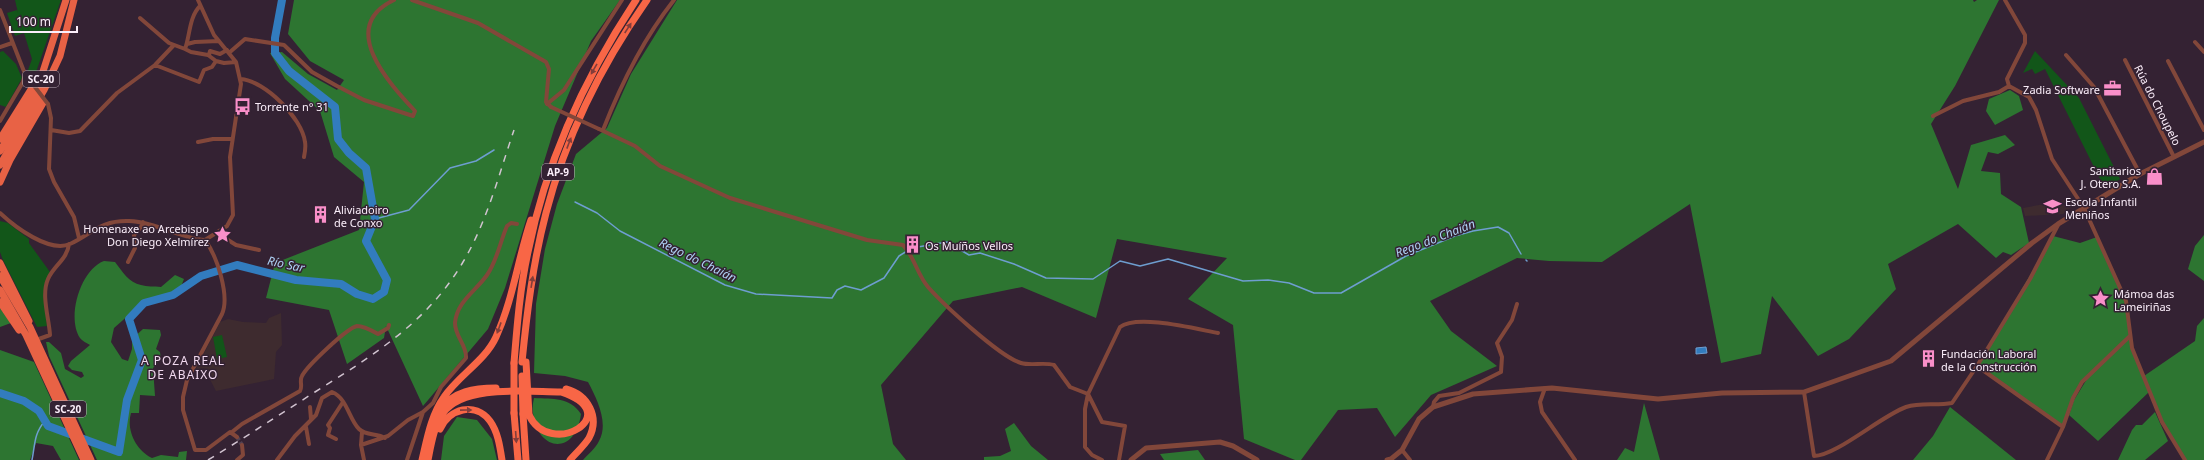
<svg xmlns="http://www.w3.org/2000/svg" width="2204" height="460" viewBox="0 0 2204 460" font-family="'Noto Sans',sans-serif">
<rect width="100%" height="100%" fill="#342233"/>
<path fill="#3e2b2f" d="M2071,199L2074,205L2063,214L2025,216L2023,208Z
M281,313L282,345L276,352L274,379L216,391L204,368L195,371L220,322L228,319L243,322L266,323L269,318Z"/>
<path fill="#125619" d="M15,0H61L34,78L28,70L32,59L24,33L15,36L7,13L17,10L18,13Z
M3,51L16,64L22,78L6,107L0,105V52Z
M2035,51L2079,98L2120,179L2105,189L2045,69L2035,74L2032,69L2023,73Z
M0,221L8,223L29,239V243L50,272L44,289L47,326L37,327L3,260L0,252Z
M222,335L227,357L217,359L213,337Z"/>
<path fill="#2d7531" d="M294,0H620L591,41L555,126L505,288L488,329L423,406L386,326L384,338L347,364L329,310L266,298L275,263L359,230L364,182L334,157L320,111L285,79L270,53L282,52L308,74L337,90L344,80L310,61L288,34Z
M677,0H1973L1974,2L1977,0H1999L1955,86L1931,124L1958,189L1971,145L2005,135L2015,145L1998,154L1988,152L1981,171L2000,173L2001,194L2021,207L2029,243L2011,255L2003,252L1996,258L1958,224L1888,264L1896,289L1849,339L1818,356L1772,296L1761,354L1721,363L1690,204L1602,262L1549,261L1517,258L1430,301L1451,331L1497,366L1431,395L1395,437L1377,408L1338,410L1301,460H1295L1244,439L1233,325L1188,299L1227,258L1117,239L1096,318L1022,287L953,301L881,385L893,444L906,460H583C588,454 596,448 599,441C609,423 597,399 588,382L565,376L534,373L536,304L545,249L557,204L576,154L607,128L631,74Z
M2010,90L2019,96L2023,110L1995,125L1986,111L1989,99Z
M2204,235V281L2188,269L2195,246Z
M2053,236L2080,243L2097,237L2126,301L2133,351L2144,376L2195,341L2197,326L2204,318V460H2185L2162,422L2150,391L2098,441L2069,415L2074,400L2087,379L2079,387L2063,427L1977,366Z
M104,261L115,262C122,271 129,283 141,285C147,287 154,286 161,287L175,275L184,279L180,289L171,294L154,298L139,306L114,328L111,342L122,359L128,361L132,349V339L143,329L160,330L161,335L156,349L160,352L161,359L153,368L155,396L140,395L139,413H131C126,430 136,450 152,458L161,455L178,457L179,452L187,451L186,460H97L49,356L46,342H49L61,353L65,369L81,378L84,376L82,372L72,370L68,366L71,361L90,345C87,343 82,341 80,338C66,317 81,269 104,261Z
M0,308L11,323L0,327Z
M0,350L34,362L79,460H61L53,446L36,443L30,460H0Z
M534,398C553,399 570,397 581,414C575,457 537,451 533,413C532,408 533,403 534,398Z
M1644,403L1660,460H1617L1625,448L1634,452Z
M1950,407L2016,460H1913L1933,436Z
M2155,412L2168,441L2145,460H2118L2132,430L2136,425H2142Z
M457,417L477,420L492,439L497,460H441L444,436Z
M1014,423L1031,446L1048,460H984V457L1000,456L1011,451L1005,429Z
M1198,450L1205,460H1164L1160,454Z"/>
<path fill="#327cbe" stroke="#6e9ed0" d="M1706,347L1707,353L1696,354V348Z"/>
<g fill="none" stroke-linecap="round" stroke-linejoin="round">
<path stroke="#6e9ed0" stroke-width="1.5" d="M575,202L597,213L620,231L725,285L756,294L832,298L837,290L845,286L861,290L884,278L899,256L912,248L947,242L969,255L980,253L1014,264L1046,278L1093,279L1120,261L1140,266L1168,259L1243,281L1268,280L1289,283L1314,293H1341L1406,256L1455,236L1473,231L1498,227L1509,233L1521,254
M375,219L409,210L450,168L476,161L494,150
M1526,260L1527,261
M32,460C35,445 34,433 45,421"/>
<path stroke="#327cbe" stroke-width="8" d="M0,393L24,401L39,411L48,426L119,452L127,400L142,360L129,319L144,303L173,295L201,276L237,265L296,280L341,284L357,294L373,299L384,292L387,280L366,241L375,219L366,168L349,153L338,139L335,107L289,71L275,53V38L282,0"/>
<path stroke="#524151" stroke-width="4" stroke-dasharray="4 2" stroke-linecap="butt" d="M237,437L242,445"/>
<path stroke="#82473a" stroke-width="4" d="M198,0L214,35L236,62L241,84L230,157L233,215L227,226L205,240
M412,0L478,23L546,62L549,69L546,102L551,107
M2005,0L2025,35V43L2007,79L2009,86L2029,97L2036,110L2052,159L2084,208L2126,301L2132,348L2162,422L2185,460
M0,10L25,74L23,82L0,121
M140,18L169,43L185,49C190,36 189,17 200,6
M2195,42L2204,52
M187,44L195,42L219,41
M0,47L12,43
M185,49L191,52L208,55L216,61L224,63L236,62
M230,52L245,39L284,45L312,72L337,86L364,100L413,116L415,111C389,83 337,27 394,0
M209,55L210,51L220,54L227,50
M2066,55L2094,87L2140,174
M2125,60L2174,157
M2168,61L2204,130
M155,65L199,82L204,70L212,67L216,61
M241,79C265,81 302,118 305,142C306,147 305,152 304,157
M48,104L51,118L49,169L54,182L74,217L79,238
M547,104L564,90L622,0
M1933,116L1963,101L1999,92L2009,86
M599,129L635,146L660,166L730,198L867,240L903,245C914,256 917,274 928,287C943,304 1000,357 1021,363C1031,366 1044,362 1054,365L1070,387L1088,394L1102,422L1125,426L1119,460
M51,130L69,133L80,131L117,93L155,65L173,46
M603,130C621,84 643,39 674,0
M198,142L213,139H232
M0,213C15,227 49,253 70,244C92,234 100,220 129,221C156,222 181,239 205,240
M217,233L236,245L259,250
M205,240C217,256 230,296 222,314L187,380L183,397V410L195,450H206L230,432L237,437
M128,262L135,248L134,235L141,227L143,222
M36,340L50,335C49,318 41,295 48,279C54,265 67,260 69,244
M1977,366L2063,427L2047,460
M1545,388L1540,402L1542,412L1575,460
M1804,392L1814,456C1836,456 1881,416 1906,407C1921,402 1936,406 1952,403L1977,366L2030,279L2058,225
M310,407L311,419
M1433,407L1434,402L1439,396L1459,393L1501,372L1502,357L1497,343L1512,320L1517,304
M306,427L309,444
M2063,427L2073,398L2082,382L2130,336
M232,432L242,424L300,391C303,386 299,381 302,376C307,366 347,328 357,326C364,326 371,330 378,334L388,328L389,325
M336,439L328,435L330,428L328,425L343,402
M361,445L362,432
M1402,450L1410,460
M237,460L243,455L242,445
M277,460L295,436L316,415L322,398L332,392C347,398 349,419 359,429C366,436 377,433 385,438
M364,460L361,445L388,436L408,420L423,412L433,403L441,387L466,358C467,345 455,337 455,323C457,301 476,291 487,275C497,261 500,242 507,226L511,223L517,224
M407,460L423,412
M1102,460L1092,455L1085,447V409L1088,394L1120,327C1137,314 1196,329 1218,333"/>
<path stroke="#82473a" stroke-width="5" d="M1131,460L1146,448L1220,442L1233,446L1257,460
M1387,460L1391,459L1402,450L1419,419L1433,407L1473,394L1552,388L1658,399L1722,393L1804,392L1891,361L2032,243L2058,224L2140,174L2204,142"/>
<path stroke="#e86245" stroke-width="7" d="M0,139L35,83
M0,151L37,90L66,0
M0,165L44,90L60,56L74,0
M0,182L10,160L43,103
M0,263L29,321
M0,276L30,327L91,460
M0,290L26,335L84,460
M0,302L19,330"/>
<path stroke="#f86646" stroke-width="7" d="M522,362C527,312 533,262 546,213C566,136 602,64 647,0
M514,363C517,326 520,288 528,252C546,161 585,77 636,0
M566,389C588,395 600,417 589,438C584,446 576,453 570,460
M441,409C454,391 474,388 496,388
M514,413L518,460
M523,414L526,460
M440,429C449,409 475,401 490,421C498,432 500,447 502,460
M422,460C427,439 431,415 444,397C459,375 485,361 496,337C513,300 518,258 531,220
M428,460C431,445 434,426 443,413C464,384 528,392 561,392C628,414 550,460 529,415"/>
<path stroke="#d1c3d0" stroke-width="1.5" stroke-dasharray="7 7" stroke-linecap="butt" d="M208,460C244,438 279,415 315,392C372,356 428,322 463,262C487,222 499,174 514,130"/>
<path stroke="#82473a" stroke-width="4" d="M25,74L48,104
M551,107L599,129"/>
<path stroke="#f86646" stroke-width="7" d="M526,362L529,415
M514,363V413
M522,376L523,414"/>
</g>
<defs><path id="oneway-solid" d="M-6-.8H1V-3.2L6.5 0L1 3.2V.8H-6Z"/></defs>
<g fill="#823d3b">
<use href="#oneway-solid" transform="translate(628 28) rotate(-57)"/>
<use href="#oneway-solid" transform="translate(594 69) rotate(120)"/>
<use href="#oneway-solid" transform="translate(569 143) rotate(-69)"/>
<use href="#oneway-solid" transform="translate(532 282) rotate(-81)"/>
<use href="#oneway-solid" transform="translate(499 328) rotate(110)"/>
<use href="#oneway-solid" transform="translate(466 410) rotate(-1)"/>
<use href="#oneway-solid" transform="translate(516 437) rotate(86)"/>
</g>
<defs>
<symbol id="office-bare" viewBox="-9 -9 18 18"><path d="M-6-3h4V-5.5h4V-3h4V5H-6ZM-1-4.5V-3h2v-1.5ZM-6 0V1H6V0Z" fill="#f98fc9" stroke="#342233" stroke-width="2.5" paint-order="stroke"/></symbol>
<symbol id="bus-bare" viewBox="-9 -9 18 18"><path d="M-5-6H5V4H4V6H2V4H-2V6H-4V4H-5ZM-3.5-4V0h7V-4ZM-3.5 1.2v1.5H-2V1.2ZM2 1.2v1.5H3.5V1.2Z" fill="#f98fc9" stroke="#342233" stroke-width="2.5" paint-order="stroke"/></symbol>
<symbol id="shop-bare" viewBox="-9 -9 18 18"><path d="M-5-2.5h2.3a2.7 3.5 0 0 1 5.4 0H5L5.5 6h-11ZM-1.5-2.5h3a1.5 2.3 0 0 0-3 0Z" fill="#f98fc9" stroke="#342233" stroke-width="2.5" paint-order="stroke"/></symbol>
<symbol id="school-bare" viewBox="-9 -9 18 18"><path d="M0-5L7-2L0 1L-7-2ZM-4 1L0 2.5L4 1V4Q0 6-4 4Z" fill="#f98fc9" stroke="#342233" stroke-width="2.5" paint-order="stroke"/></symbol>
<symbol id="building-bare" viewBox="-9 -9 18 18"><path d="M-4-6H4V6H1V3H-1V6H-4ZM-2.5-4.3h1.7v1.8h-1.7ZM.8-4.3h1.7v1.8H.8ZM-2.5-1h1.7V.8h-1.7ZM.8-1h1.7V.8H.8Z" fill="#f98fc9" stroke="#342233" stroke-width="2.5" paint-order="stroke"/></symbol>
<symbol id="sight-bare" viewBox="-9 -9 18 18"><path d="M0-6L1.8-2.2L6-1.7L2.9 1.2L3.7 5.4L0 3.3L-3.7 5.4L-2.9 1.2L-6-1.7L-1.8-2.2Z" fill="#f98fc9" stroke="#342233" stroke-width="2.5" paint-order="stroke"/></symbol>
</defs>
<g fill-rule="evenodd">
<use href="#office-bare" x="2100" y="76" width="25" height="25"/>
<use href="#bus-bare" x="230" y="94" width="25" height="25"/>
<use href="#shop-bare" x="2142" y="164" width="25" height="25"/>
<use href="#school-bare" x="2040" y="194" width="25" height="25"/>
<use href="#building-bare" x="308" y="202" width="25" height="25"/>
<use href="#sight-bare" x="210" y="222" width="25" height="25"/>
<use href="#building-bare" x="900" y="232" width="25" height="25"/>
<use href="#sight-bare" x="2088" y="286" width="25" height="25"/>
<use href="#building-bare" x="1916" y="346" width="25" height="25"/>
</g>
<g text-anchor="middle" dominant-baseline="central" stroke-width="3" stroke-linejoin="round" paint-order="stroke">
<g fill="#342233" stroke="#bfb1be" stroke-width="1">
<rect x="23" y="71" width="36" height="16" rx="3"/>
<rect x="542" y="164" width="32" height="16" rx="3"/>
<rect x="50" y="401" width="36" height="16" rx="3"/>
</g>
<g font-size="10" font-weight="bold" fill="#fbeefa">
<text x="41" y="79">SC-20</text>
<text x="558" y="172">AP-9</text>
<text x="68" y="409">SC-20</text>
</g>
<g font-size="11" fill="#fbeefa" stroke="#342233" text-anchor="start">
<text x="2100" y="89" text-anchor="end">Zadia Software</text>
<text x="255" y="106">Torrente n° 31</text>
<text x="2141" y="170" text-anchor="end">Sanitarios<tspan x="2141" dy="13">J. Otero S.A.</tspan></text>
<text x="2065" y="201">Escola Infantil<tspan x="2065" dy="13">Meniños</tspan></text>
<text x="334" y="209">Aliviadoiro<tspan x="334" dy="13">de Conxo</tspan></text>
<text x="209" y="228" text-anchor="end">Homenaxe ao Arcebispo<tspan x="209" dy="13">Don Diego Xelmírez</tspan></text>
<text x="925" y="245">Os Muíños Vellos</text>
<text x="2114" y="293">Mámoa das<tspan x="2114" dy="13">Lameiriñas</tspan></text>
<text x="1941" y="353">Fundación Laboral<tspan x="1941" dy="13">de la Construcción</tspan></text>
</g>
<g font-size="11" fill="#fbeefa" stroke="#342233">
<text transform="translate(2158 105) rotate(63)">Rúa do Choupelo</text>
</g>
<g font-size="12" font-style="italic" fill="#aed1f4" stroke="#342233">
<text transform="translate(1435 238) rotate(-21)">Rego do Chaián</text>
<text transform="translate(698 260) rotate(26)">Rego do Chaián</text>
<text transform="translate(286 264) rotate(12)">Río Sar</text>
</g>
<g font-size="12" letter-spacing="1" fill="#f1d9ef" stroke="#342233">
<text x="183" y="360">A POZA REAL<tspan x="183" dy="14">DE ABAIXO</tspan></text>
</g>
</g>
<path d="M10 26v6h67v-6" fill="none" stroke="#fbeefa" stroke-width="2"/>
<text x="16" y="26" font-size="12" fill="#fbeefa" stroke="#342233" stroke-width="3" paint-order="stroke">100 m</text>
</svg>
